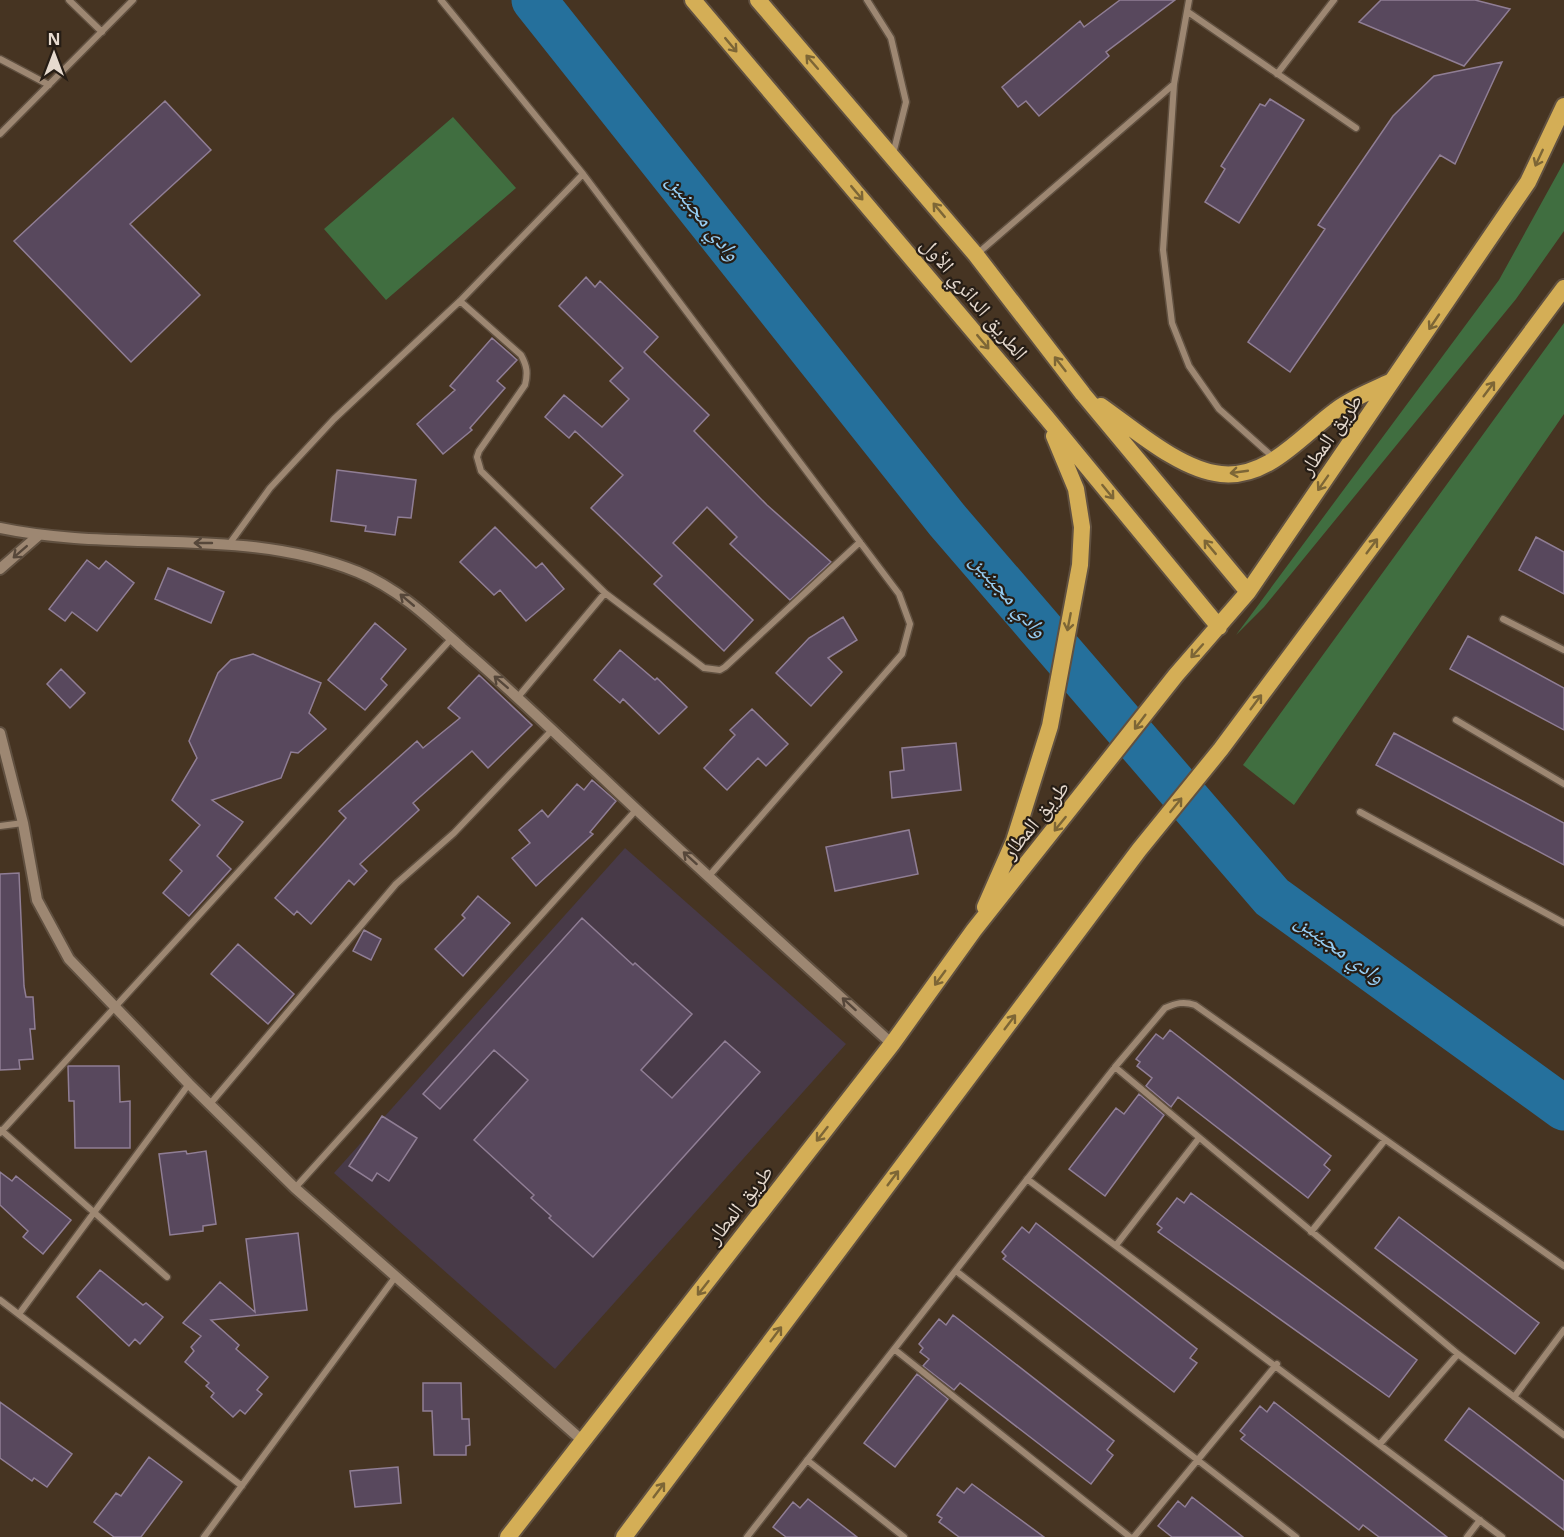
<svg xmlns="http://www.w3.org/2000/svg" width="1564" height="1537" viewBox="0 0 1564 1537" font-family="'Noto Sans','Noto Naskh Arabic',sans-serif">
<rect width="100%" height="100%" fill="#463422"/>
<path fill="#483a48" d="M625,848L846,1044L555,1369L334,1173Z"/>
<path fill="#406e40" d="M453,117L516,188L386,300L324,229Z
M1564,162V231L1516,299L1264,607L1236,635L1499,280Z
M1564,323V414L1294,805L1243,765Z"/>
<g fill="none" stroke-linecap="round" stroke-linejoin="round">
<path stroke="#25709c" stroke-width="45" d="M534,0L947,520L1272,897L1564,1108"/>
</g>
<path fill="#58485d" stroke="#907e95" stroke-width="1.5" d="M1120,0H1175L1106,52L1109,56L1039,116L1026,101L1018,107L1002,87L1080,21L1084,27Z
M1381,0H1475L1510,9L1464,66L1359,22Z
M1502,62L1455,164L1440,155L1290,372L1248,342L1325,229L1318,225L1393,116L1434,76Z
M1270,99L1304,120L1239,223L1205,202L1225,169L1221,166L1260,104L1265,106Z
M165,101L211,150L130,224L200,295L131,362L14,241Z
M586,277L595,287L600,281L658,337L644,352L709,415L694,431L767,505L831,562L790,600L730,544L737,537L707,507L673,543L753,620L724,651L654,584L662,576L591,508L623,475L575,431L569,438L545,417L564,395L602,427L629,399L610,381L623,368L559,306Z
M492,338L517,360L497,381L505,388L470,428L472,430L443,454L417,424L455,390L450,386Z
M337,470L416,480L411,518L398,517L395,535L365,531L366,526L331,521Z
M495,527L536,568L542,563L564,589L526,621L500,590L494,595L460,562Z
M1536,537L1564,552V594L1519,570Z
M87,560L99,569L106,561L134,583L97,631L72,612L65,621L49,609Z
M168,568L224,592L211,623L155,599Z
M843,617L857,640L828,658L842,672L811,706L776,673L809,638Z
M375,623L406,649L381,679L387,685L365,710L328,680Z
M1468,636L1564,688V730L1450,669Z
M620,650L655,680L657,678L687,707L659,734L623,699L620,703L594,680Z
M253,654L321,683L309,713L326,729L298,753L291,752L281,778L212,800L243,822L217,856L231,869L189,916L163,893L182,871L170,860L200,825L172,800L197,758L189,741L218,673L231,660Z
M61,669L85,693L70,708L47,684Z
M479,675L532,725L488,768L472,751L413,803L419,810L360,864L367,871L354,885L349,880L311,924L297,911L294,915L275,898L346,818L339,811L417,741L423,748L460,718L448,708Z
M752,709L788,744L766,766L758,758L727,790L704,768L735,735L730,730Z
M1394,733L1564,823V865L1376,765Z
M956,743L961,790L892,798L890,772L904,770L902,748Z
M592,780L616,801L590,832L593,834L536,886L512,858L530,843L519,830L542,810L548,817L577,784L584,790Z
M909,830L918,874L835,891L826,847Z
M19,873L24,986L26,997H33L35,1029H30L33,1059L19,1060L20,1069L0,1070V874Z
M478,896L510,923L463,976L435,949L465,918L462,915Z
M582,918L633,965L635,963L692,1014L641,1070L672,1098L725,1041L760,1072L593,1257L549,1218L551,1216L531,1198L534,1195L474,1140L528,1080L494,1050L440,1109L423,1094Z
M364,930L381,939L371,960L353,951Z
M238,944L294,994L268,1024L211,974Z
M1170,1030L1331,1156L1324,1165L1330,1170L1308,1198L1178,1097L1171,1107L1146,1086L1152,1078L1137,1066L1140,1062L1136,1059L1156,1034L1163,1039Z
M68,1066H119L120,1102L130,1101V1148H75L74,1101H69Z
M1139,1094L1164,1115L1105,1196L1069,1169L1116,1108L1124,1114Z
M382,1116L417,1138L389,1181L377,1173L372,1181L349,1166Z
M186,1151L187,1154L206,1151L216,1224L203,1226V1231L170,1235L159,1154Z
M0,1172L12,1181L16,1176L71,1220L43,1254L23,1237L28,1231L0,1205Z
M1191,1193L1417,1360L1389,1397L1158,1232L1162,1228L1157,1224L1177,1198L1184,1203Z
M1399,1217L1539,1323L1515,1354L1375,1248Z
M1036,1223L1197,1349L1190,1358L1197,1363L1174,1392L1003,1259L1006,1256L1002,1252L1022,1227L1029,1233Z
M298,1233L307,1310L211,1320L239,1345L236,1349L268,1377L257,1390L262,1394L245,1414L240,1410L233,1417L211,1397L214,1393L206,1386L209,1383L185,1362L194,1351L191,1347L201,1336L183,1323L220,1282L255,1312L246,1239Z
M100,1270L143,1305L146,1303L163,1317L140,1344L135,1339L129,1346L77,1297Z
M953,1315L1114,1441L1107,1450L1113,1455L1091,1484L960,1383L954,1390L923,1366L929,1359L920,1352L923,1348L919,1344L939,1319L946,1325Z
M917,1374L948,1399L895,1467L864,1443Z
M423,1383H461L462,1419H469L470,1445L466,1446V1455H434L432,1411H423Z
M0,1402L72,1454L47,1487L34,1478L32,1481L0,1458Z
M1274,1402L1447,1537H1379L1363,1525L1359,1530L1241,1439L1245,1435L1240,1431L1260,1406L1267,1412Z
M1469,1408L1564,1481V1530L1445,1440Z
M149,1457L182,1482L141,1537H114L94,1522L116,1493L121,1496Z
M398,1467L401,1503L355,1507L350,1471Z
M972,1484L1044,1537H959L939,1522L942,1518L937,1515L957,1488L964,1493Z
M1192,1497L1243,1537H1172L1158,1526L1178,1501L1185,1507Z
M808,1499L857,1537H786L773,1527L793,1502L800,1508Z"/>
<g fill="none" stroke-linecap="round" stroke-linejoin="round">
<defs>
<path id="minor" d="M69,0L102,32
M441,0L583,174L899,594L910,624L902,654L709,876
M867,0L891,38L906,102L893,154
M1189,0L1174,84L1163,250L1172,323L1189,366L1219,409L1274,458
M1188,12L1356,128
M0,59L49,85
M1277,74L1334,0
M0,134L133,0
M977,254L1174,84
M460,301L521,355C527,366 528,373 525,385L479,451L477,457L481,471L605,593L704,668L720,670L725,667L860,542
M230,543L270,488L334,419L460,301L583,174
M1503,619L1564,650
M518,697L605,593
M1456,720L1564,784
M1360,812L1564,923
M0,826L23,823
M1115,1067L1458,1354L1564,1435
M210,1104L396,884L454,833L552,730
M1,1130L167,1277
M0,1133L452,638
M1027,1179L1502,1537
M295,1188L636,810
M1311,1232L1385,1140
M1117,1244L1199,1138
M956,1271L1296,1537
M0,1300L242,1486
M19,1314L189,1084
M894,1349L1130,1537
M1514,1397L1564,1330
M1380,1444L1458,1354
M807,1460L904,1537
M204,1537L396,1276
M747,1537L1115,1067L1165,1008C1176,1003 1184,1001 1195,1005L1564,1266
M1134,1537L1277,1364
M1467,1537L1480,1520"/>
<path id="tertiary" d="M0,528C118,553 244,526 358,572C399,589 430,619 462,648C510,689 555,733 601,776C696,867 795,955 892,1044
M0,569L39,535
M0,733L23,823L37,900L69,959L189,1084L295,1188L584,1442"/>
<path id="trunk" d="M693,0L1046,417L1219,627
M758,0L976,255L1083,394L1248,592
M1101,406C1134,429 1180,470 1221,474C1268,479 1301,436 1335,411C1351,398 1374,390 1392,381
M985,907L1014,841L1050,726L1080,565L1082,527L1076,489L1054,436
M508,1537L892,1044L974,930L1176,675L1248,592L1528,182L1564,106
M624,1537L1139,850L1221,749L1564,288"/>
</defs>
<use href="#minor" stroke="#605040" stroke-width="9"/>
<use href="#tertiary" stroke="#605040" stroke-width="14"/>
<use href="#trunk" stroke="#605040" stroke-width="20"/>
<use href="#minor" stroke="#9d8772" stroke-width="6"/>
<use href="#tertiary" stroke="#9d8772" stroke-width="10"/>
<use href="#trunk" stroke="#d4ae56" stroke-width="16"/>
</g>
<defs><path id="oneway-shaft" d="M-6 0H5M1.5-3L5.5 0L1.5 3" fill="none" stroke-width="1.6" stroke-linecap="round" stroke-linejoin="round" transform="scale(1.5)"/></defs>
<g stroke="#7d6636">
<use href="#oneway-shaft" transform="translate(731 45) rotate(50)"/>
<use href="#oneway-shaft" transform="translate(812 62) rotate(-131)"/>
<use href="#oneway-shaft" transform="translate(1539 158) rotate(115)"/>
<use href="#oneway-shaft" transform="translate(857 193) rotate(50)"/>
<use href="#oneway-shaft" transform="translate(939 210) rotate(-130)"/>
<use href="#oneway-shaft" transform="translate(1434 322) rotate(124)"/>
<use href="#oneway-shaft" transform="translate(983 342) rotate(50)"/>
<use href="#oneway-shaft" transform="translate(1060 364) rotate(-128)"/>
<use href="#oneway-shaft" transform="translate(1489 389) rotate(-53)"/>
<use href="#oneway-shaft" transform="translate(1239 472) rotate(172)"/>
<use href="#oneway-shaft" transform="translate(1323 483) rotate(125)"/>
<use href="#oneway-shaft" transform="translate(1108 492) rotate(51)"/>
<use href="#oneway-shaft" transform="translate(1372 546) rotate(-53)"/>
<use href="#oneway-shaft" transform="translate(1210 547) rotate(-130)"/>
<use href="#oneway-shaft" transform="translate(1069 622) rotate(101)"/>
<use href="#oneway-shaft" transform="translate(1197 651) rotate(132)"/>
<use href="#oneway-shaft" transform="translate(1256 702) rotate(-53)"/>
<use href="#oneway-shaft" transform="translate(1140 722) rotate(127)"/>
<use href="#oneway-shaft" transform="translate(1176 805) rotate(-51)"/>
<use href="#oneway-shaft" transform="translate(1060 824) rotate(129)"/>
<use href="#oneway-shaft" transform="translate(940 978) rotate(126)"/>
<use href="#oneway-shaft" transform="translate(1010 1022) rotate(-53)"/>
<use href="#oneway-shaft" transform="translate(822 1134) rotate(128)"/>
<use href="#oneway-shaft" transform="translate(893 1178) rotate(-53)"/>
<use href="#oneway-shaft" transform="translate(703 1288) rotate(128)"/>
<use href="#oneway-shaft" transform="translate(776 1334) rotate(-53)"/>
<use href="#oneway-shaft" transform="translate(659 1490) rotate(-53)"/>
</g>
<g stroke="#56473a">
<use href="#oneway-shaft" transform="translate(203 543) rotate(180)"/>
<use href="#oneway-shaft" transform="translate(20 552) rotate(139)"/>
<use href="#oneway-shaft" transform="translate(407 600) rotate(-140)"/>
<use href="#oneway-shaft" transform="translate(501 682) rotate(-139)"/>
<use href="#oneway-shaft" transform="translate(690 858) rotate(-138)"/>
<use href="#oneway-shaft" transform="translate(849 1004) rotate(-138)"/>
</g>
<g text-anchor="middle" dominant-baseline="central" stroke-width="4.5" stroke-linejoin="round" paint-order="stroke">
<g font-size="21" fill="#e6dacf" stroke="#261d15">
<text transform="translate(975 298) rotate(50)">الطريق الدائري الأول</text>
<text transform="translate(1330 434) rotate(-55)">طريق المطار</text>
<text transform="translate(1035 819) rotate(-51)">طريق المطار</text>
<text transform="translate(739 1204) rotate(-52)">طريق المطار</text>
</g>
<g font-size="22" font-style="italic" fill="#96cdf3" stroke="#261d15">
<text transform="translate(705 216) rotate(52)">وادي مجينين</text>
<text transform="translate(1010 594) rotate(49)">وادي مجينين</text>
<text transform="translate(1341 947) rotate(36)">وادي مجينين</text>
</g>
</g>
<g transform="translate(54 54)" stroke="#261d15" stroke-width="4.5" paint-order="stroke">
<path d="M0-4.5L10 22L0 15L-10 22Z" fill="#e6dacf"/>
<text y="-9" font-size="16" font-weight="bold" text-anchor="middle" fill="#e6dacf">N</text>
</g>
</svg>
